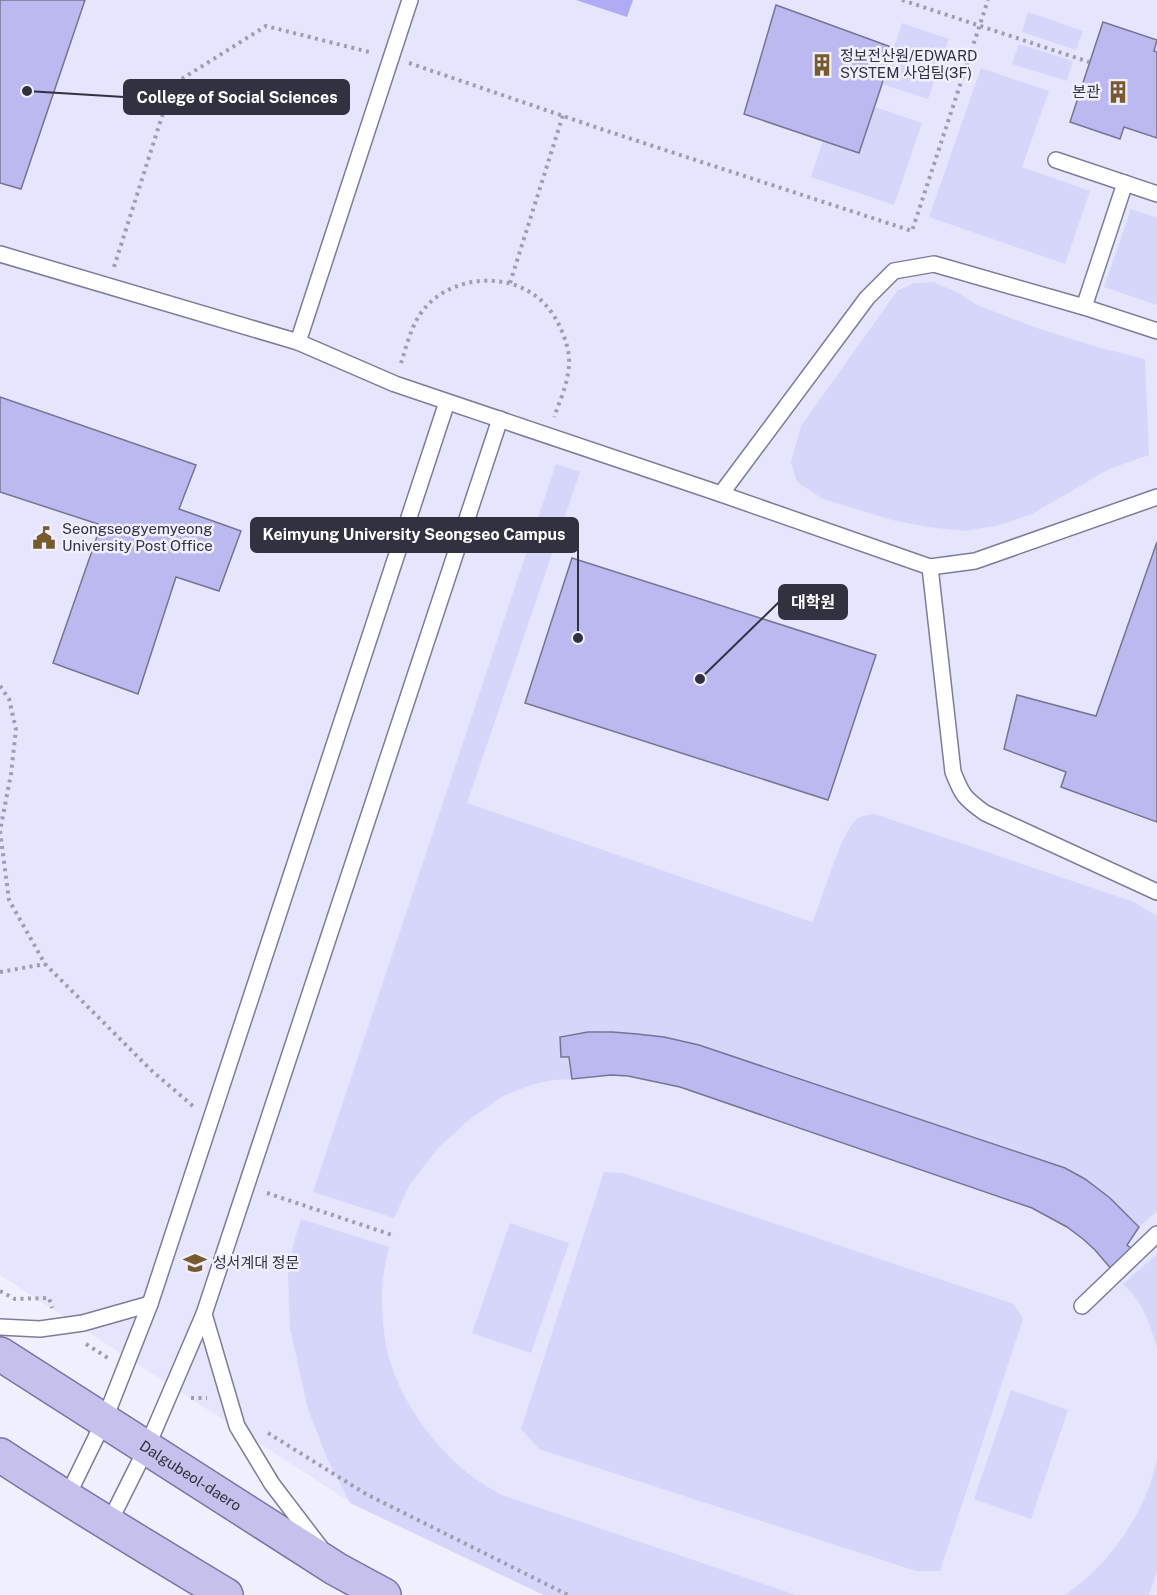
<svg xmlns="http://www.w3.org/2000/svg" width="1157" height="1595" font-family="'Public Sans','Noto Sans KR',sans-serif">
	<rect width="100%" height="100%" fill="#efeffd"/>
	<path fill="#e5e5fe" d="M0 0H1157V1595H543L350 1502 0 1275Z"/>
	<g fill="#d6d6fa">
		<path d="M1028 12 1083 31 1076 50 1022 32Z"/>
		<path d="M902 23 949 39 928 99 882 84Z"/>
		<path d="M1019 44 1073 61 1067 81 1012 64Z"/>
		<path d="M981 68 1049 91 1022 167 1090 191 1065 264 929 217Z"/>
		<path d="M875 107 922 123 894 205 811 177 823 141 860 152Z"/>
		<path d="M1131 209 1157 218V305L1104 287Z"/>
		<path d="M914 283 933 282 957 292 977 305 1037 328 1097 347 1145 359 1149 455 1109 469 1032 514 1000 525 965 531 928 527 892 520 823 499 797 482 791 462 801 426 897 291Z"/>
		<path d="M556 464 580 472 467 803 812 922C823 900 840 832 857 819 863 815 869 815 875 814L1134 902 1157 916V1211L1139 1227C1115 1203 1095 1184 1065 1168L699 1045C662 1039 625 1029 588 1032 579 1033 569 1035 560 1037L561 1056 569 1057 572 1079 554 1080 534 1084 503 1096 470 1119 439 1147 410 1184 394 1218 313 1192Z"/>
		<path d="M604 1172 623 1173 1014 1304 1023 1319 940 1571H916L539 1449 521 1429Z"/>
		<path d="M301 1219 389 1247C386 1260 383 1274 382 1288 381 1306 384 1344 390 1361 402 1401 428 1437 458 1465 470 1476 485 1485 499 1494L796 1595H544L350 1503 327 1458 308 1409 290 1328 288 1273 294 1242Z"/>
		<path d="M510 1223 569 1243 531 1353 472 1333Z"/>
		<path d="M1157 1254V1347C1149 1322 1143 1302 1123 1284Z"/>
		<path d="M1011 1390 1068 1410 1031 1519 974 1499Z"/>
		<path d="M1157 1460V1570L1149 1595H1065C1110 1564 1145 1514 1157 1460Z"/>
	</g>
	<path fill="#afacf4" d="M576 0H633L627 17Z"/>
	<g fill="#bbb9f0" stroke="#757493" stroke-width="1.5">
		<path d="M0 0H85L21 189 0 183Z"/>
		<path d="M776 5 891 47 882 84 859 153 744 114Z"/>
		<path d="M1103 22 1157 40 1154 51 1157 52V138L1124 127 1120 139 1070 122Z"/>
		<path d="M0 397 196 465 179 509 241 531 219 591 176 577 138 694 53 663 101 525 0 492Z"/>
		<path d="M1157 542V822L1061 787 1066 772 1004 749 1017 695 1096 716Z"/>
		<path d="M572 558 876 655 828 800 525 703Z"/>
		<path d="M588 1032H613L637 1034 664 1037 699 1045 1065 1168 1085 1179 1110 1198 1139 1227 1127 1245 1136 1252 1113 1271 1095 1250 1083 1239 1067 1227 1032 1208 680 1087 628 1076 611 1075 572 1079 569 1057H561L560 1037Z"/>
	</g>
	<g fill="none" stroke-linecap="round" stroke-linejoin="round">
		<g stroke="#7c7c9b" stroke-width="18">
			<g id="lane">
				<path d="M1056 160 1157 194"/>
				<path d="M0 254 298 342 395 384 721 494 930 567 975 561 1157 497"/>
				<path d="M1084 307 1125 183"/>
				<path d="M298 342 410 0"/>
				<path d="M721 494 867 298 894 271 934 264 1084 307 1157 331"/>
				<path d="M930 567 953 772C962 795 964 798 985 813L1157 892"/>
				<path d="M1082 1306 1157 1234"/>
				<path d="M0 1327 40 1329 83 1323 150 1304"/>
				<path d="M66 1499 104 1421 150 1304 447 402"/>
				<path d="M109 1523 147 1447 204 1314"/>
				<path d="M320 1547 272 1484 237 1426 204 1314 500 419"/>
			</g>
		</g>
		<g stroke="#7775a8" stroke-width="36">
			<g id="primary">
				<path id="s1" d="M0 1354 336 1569 384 1595"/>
				<path d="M0 1455C74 1504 150 1549 226 1595"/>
			</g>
		</g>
		<g stroke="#9e9eac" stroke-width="4" stroke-dasharray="3 4.5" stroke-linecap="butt">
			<path d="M902 0 1089 62"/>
			<path d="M409 63 601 129 912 231 988 0"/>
			<path d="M114 267 172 85 266 26 373 53"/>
			<path d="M510 283 563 115"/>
			<path d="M401 363C406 348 410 330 419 316 442 279 498 270 533 294 545 302 553 313 559 325 565 337 570 352 569 365 568 383 560 401 554 417"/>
			<path d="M0 686 9 699 16 729 11 774 0 831 9 900 45 964 151 1070 194 1107"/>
			<path d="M0 972 45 964"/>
			<path d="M267 1193 395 1236"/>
			<path d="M0 1291 15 1299 49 1298 52 1308"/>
			<path d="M86 1344 108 1358"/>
			<path d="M191 1398H207"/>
			<path d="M268 1433 366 1494 568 1595"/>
		</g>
		<use href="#lane" stroke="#fff" stroke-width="15"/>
		<use href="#primary" stroke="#c4c2ec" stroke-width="33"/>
	</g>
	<defs>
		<g id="building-bare" transform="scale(1.8)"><path d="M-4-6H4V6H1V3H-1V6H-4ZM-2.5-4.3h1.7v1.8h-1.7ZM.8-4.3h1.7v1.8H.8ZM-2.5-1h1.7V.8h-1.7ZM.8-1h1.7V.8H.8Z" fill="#775a2d" stroke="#efeffd" stroke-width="2.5" paint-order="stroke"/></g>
		<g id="civic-bare" transform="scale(1.8)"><path d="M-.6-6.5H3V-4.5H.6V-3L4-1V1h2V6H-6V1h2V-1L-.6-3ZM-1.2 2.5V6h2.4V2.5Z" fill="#775a2d" stroke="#efeffd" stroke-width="2.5" paint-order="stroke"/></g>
		<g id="school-bare" transform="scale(1.8)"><path d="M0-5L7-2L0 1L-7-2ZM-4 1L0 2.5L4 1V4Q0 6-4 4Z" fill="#775a2d" stroke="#efeffd" stroke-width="2.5" paint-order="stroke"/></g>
	</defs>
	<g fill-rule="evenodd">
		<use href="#building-bare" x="822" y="65"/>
		<use href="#building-bare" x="1118" y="92"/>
		<use href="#civic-bare" x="44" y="538"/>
		<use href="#school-bare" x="195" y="1263"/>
	</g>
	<g text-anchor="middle" stroke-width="5" stroke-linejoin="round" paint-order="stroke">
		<g font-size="15" fill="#31313f" stroke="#efeffd" text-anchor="start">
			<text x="840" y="61">정보전산원/EDWARD<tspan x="840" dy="17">SYSTEM 사업팀(3F)</tspan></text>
			<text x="1100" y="97" text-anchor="end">본관</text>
			<text x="62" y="534">Seongseogyemyeong<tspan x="62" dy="17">University Post Office</tspan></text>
			<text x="213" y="1268">성서계대 정문</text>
		</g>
		<g font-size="15" fill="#31313f" stroke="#efeffd">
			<text dy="5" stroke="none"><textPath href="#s1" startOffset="226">Dalgubeol-daero</textPath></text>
		</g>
	</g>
	<path fill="none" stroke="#31313f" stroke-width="2" d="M27 91L124 97M578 638L578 535M700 679L779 602"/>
	<g fill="#31313f" stroke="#efeffd" stroke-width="2">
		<circle cx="27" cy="91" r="6"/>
		<circle cx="578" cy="638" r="6"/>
		<circle cx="700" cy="679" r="6"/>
	</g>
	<g fill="#31313f" stroke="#31313f" stroke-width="2">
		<rect x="124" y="80" width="225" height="34" rx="6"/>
		<rect x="251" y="518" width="327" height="34" rx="6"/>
		<rect x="779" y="585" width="68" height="34" rx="6"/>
	</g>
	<g font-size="16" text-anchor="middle" font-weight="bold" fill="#fff">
		<text x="237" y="103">College of Social Sciences</text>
		<text x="414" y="540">Keimyung University Seongseo Campus</text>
		<text x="813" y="608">대학원</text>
	</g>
</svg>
